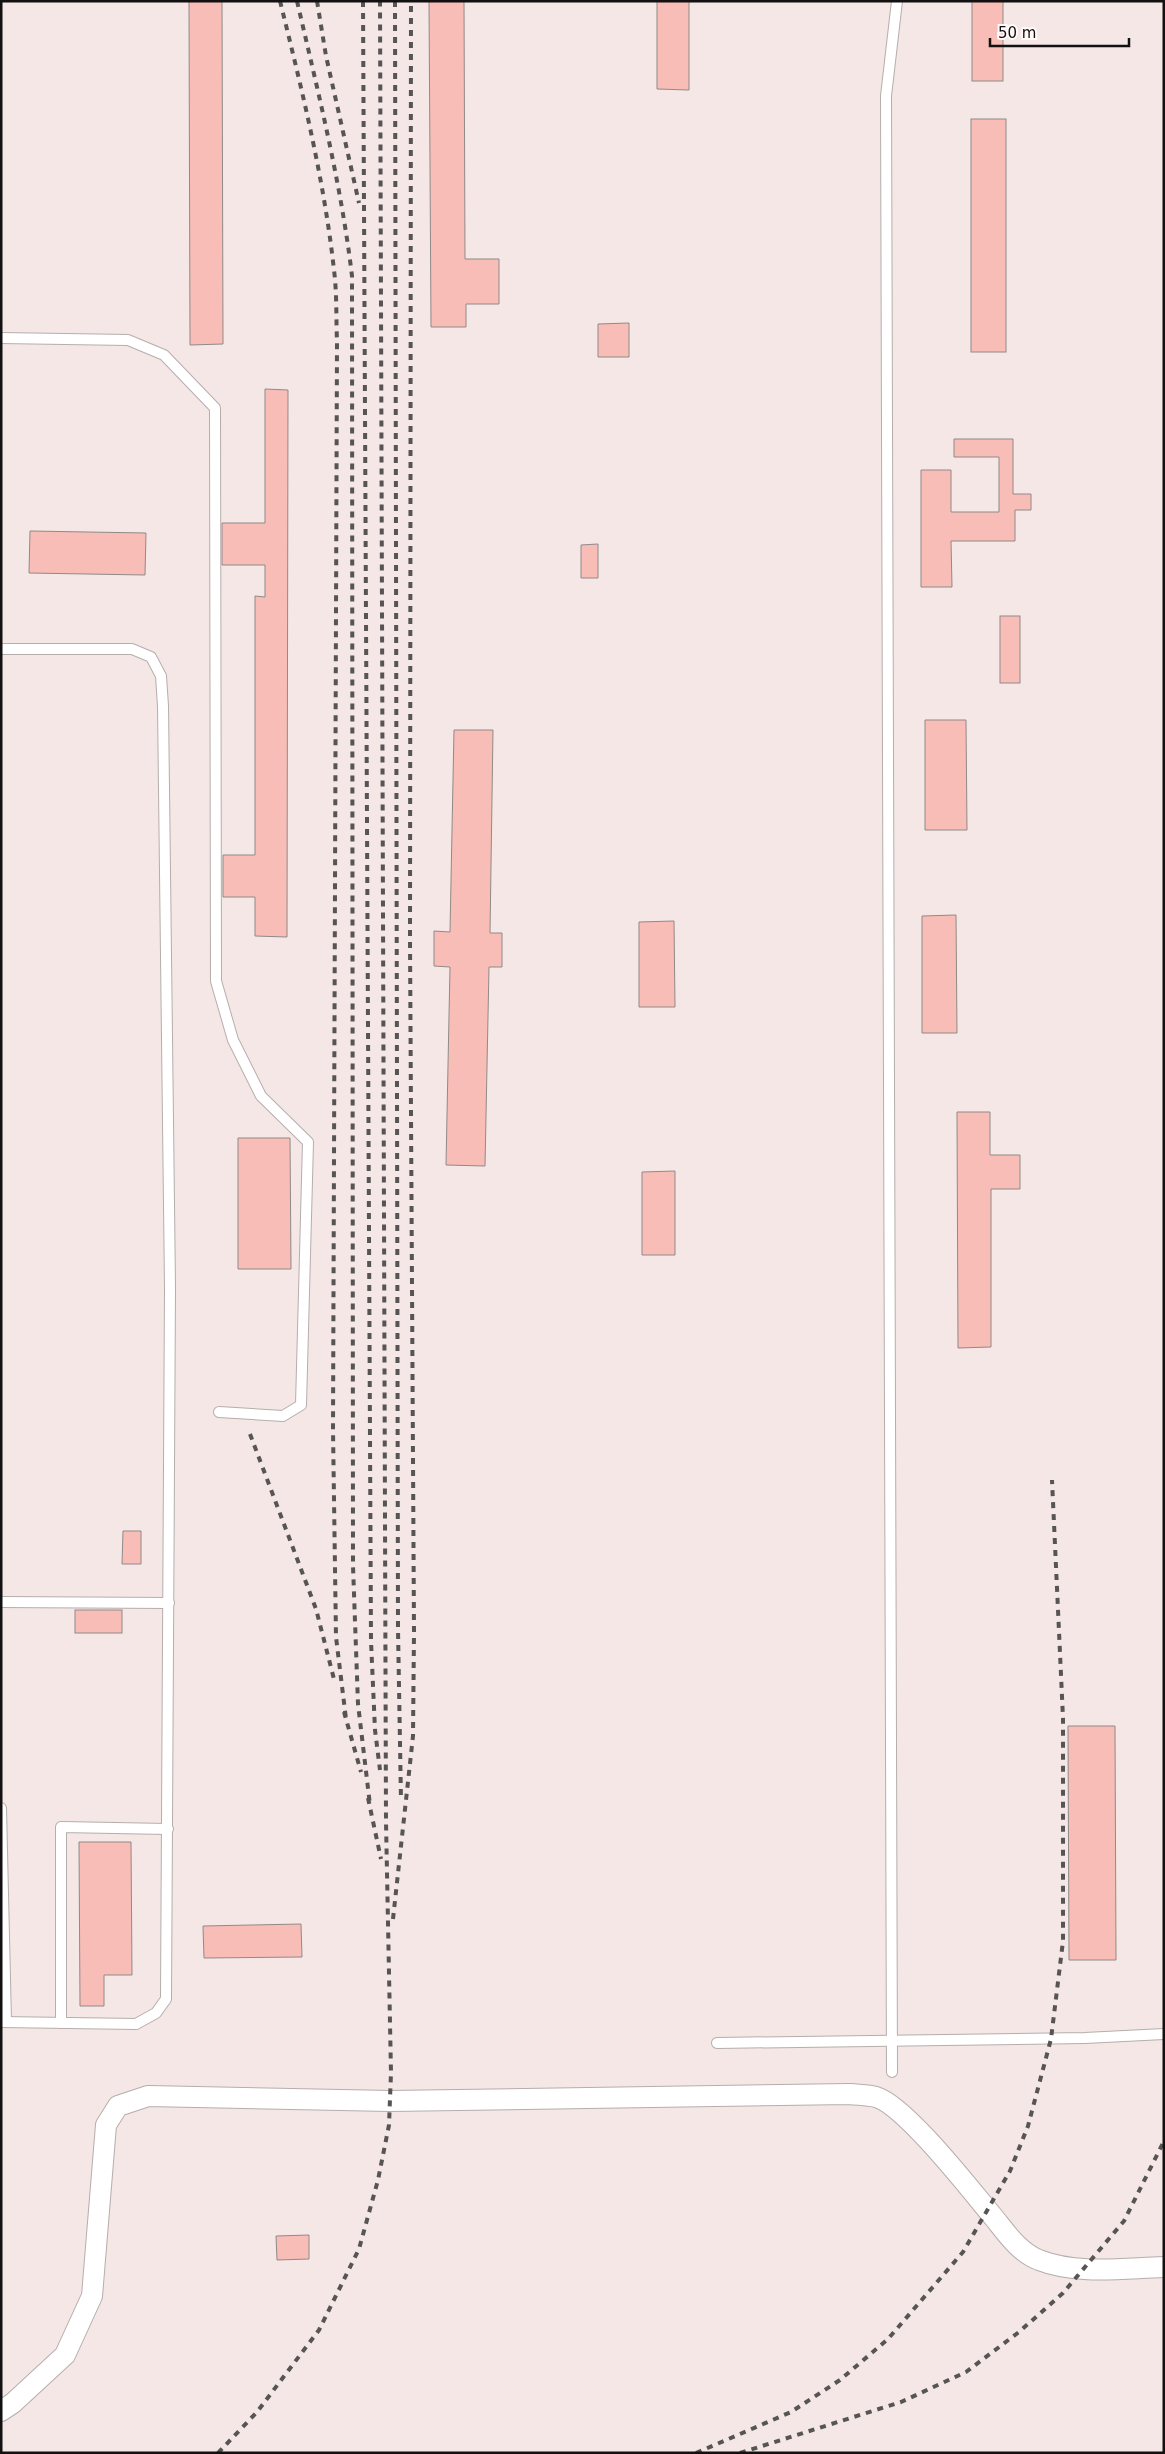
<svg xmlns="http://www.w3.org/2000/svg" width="1165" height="2454" font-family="'DejaVu Sans',sans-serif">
	<rect width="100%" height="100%" fill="#fff9f8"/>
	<rect fill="#f4e7e6" x="1" y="1" width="1163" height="2452"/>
	<g fill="#f8bdb6" stroke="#908a89">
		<path d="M189 1H222L223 344 190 345Z"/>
		<path d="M429 1H464L465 259H499V304H466V327H431Z"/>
		<path d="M657 1H689V90L657 89Z"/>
		<rect x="972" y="1" width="31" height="80"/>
		<rect x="971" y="119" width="35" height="233"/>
		<path d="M629 323V357H598V324Z"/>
		<path d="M265 389 288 390 287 937 255 936V897H223V855H255V596L265 597V565H222V523H265Z"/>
		<path d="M954 439H1013V494H1031V510H1015V541H951L952 587H921V470H951V512H999V457H954Z"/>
		<path d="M30 531 146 533 145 575 29 573Z"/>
		<path d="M598 544V578H581V545Z"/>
		<rect x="1000" y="616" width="20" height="67"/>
		<path d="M925 720H966L967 830H925Z"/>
		<path d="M454 730H493L490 933H502V967H489L485 1166 446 1165 450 967 434 966V931L450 932Z"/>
		<path d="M956 915 957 1033H922V916Z"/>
		<path d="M674 921 675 1007H639V922Z"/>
		<path d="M957 1112H990V1155H1020V1189H991V1347L958 1348Z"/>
		<path d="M238 1138H290L291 1269H238Z"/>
		<path d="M675 1171V1255H642V1172Z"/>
		<path d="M123 1531H141V1564H122Z"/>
		<rect x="75" y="1610" width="47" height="23"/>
		<path d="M1068 1726H1115L1116 1960H1069Z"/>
		<path d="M79 1842H131L132 1975H104V2006H80Z"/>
		<path d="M301 1924 302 1957 204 1958 203 1926Z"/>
		<path d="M309 2235V2259L277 2260 276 2236Z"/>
	</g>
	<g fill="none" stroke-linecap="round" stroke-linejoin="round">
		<g stroke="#b5aead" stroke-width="12">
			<g id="service">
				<path d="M1 338 128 340 164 355 215 408 216 981 233 1040 261 1096 308 1142 301 1405 283 1416 219 1412"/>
				<path d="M1 649H132L151 657 161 676 163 706 170 1288 166 1999 156 2013 136 2024 1 2022"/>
				<path d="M1 1602 169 1603"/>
				<path d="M1 1808 6 2022"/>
				<path d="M61 2023V1827L168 1829"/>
				<path d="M717 2043 1085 2038 1164 2034"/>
				<path d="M892 2072 886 96 897 1"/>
			</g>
		</g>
		<g stroke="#b5aead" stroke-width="22">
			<path id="minor" d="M1 2411 13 2403 65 2355 92 2296 106 2125 118 2106 148 2096 390 2101 850 2094C858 2095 868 2095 876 2097 906 2106 973 2193 995 2219 1007 2234 1020 2253 1039 2260 1077 2275 1124 2268 1164 2267"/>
		</g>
		<use href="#service" stroke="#fff" stroke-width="10"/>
		<use href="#minor" stroke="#fff" stroke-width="20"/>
		<g stroke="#575454" stroke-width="4" stroke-dasharray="6 6" stroke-linecap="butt">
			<path d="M280 1C302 90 324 179 334 270 337 293 336 318 337 342L333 1430 336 1637 346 1719"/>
			<path d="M297 1C318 92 341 183 352 276L353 1566 358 1704 370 1805"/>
			<path d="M317 1 326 56 359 203"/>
			<path d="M363 1 371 1641 375 1730 380 1770"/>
			<path d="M395 1 398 1629 401 1800"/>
			<path d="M250 1434 316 1609 335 1683"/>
			<path d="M344 1712 361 1772"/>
			<path d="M368 1798 381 1859"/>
			<path d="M393 1919 413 1736 414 1632 410 940 411 1"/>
			<path d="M218 2453 257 2412 319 2330 359 2249 378 2180 389 2125 391 2073 386 1822 380 1"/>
			<path d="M696 2453 791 2412 840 2380 888 2339 963 2252 1010 2171 1028 2126 1051 2039 1063 1941V1718L1052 1480"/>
			<path d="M740 2453 901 2402 966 2372 1019 2332 1063 2293 1124 2221 1164 2141"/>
		</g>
	</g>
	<rect width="1165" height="2454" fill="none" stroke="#121010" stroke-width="5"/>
	<path d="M990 38v8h139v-8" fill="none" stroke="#121010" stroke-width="2.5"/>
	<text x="998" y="38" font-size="15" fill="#121010" stroke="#fff9f8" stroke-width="4" paint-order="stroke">50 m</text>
</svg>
